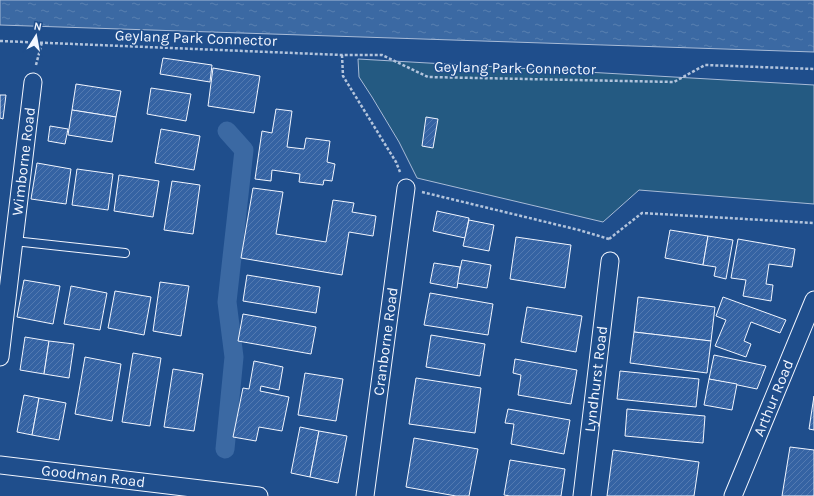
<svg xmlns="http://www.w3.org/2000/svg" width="814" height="496" font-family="Karla,sans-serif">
	<defs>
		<pattern id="water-ripples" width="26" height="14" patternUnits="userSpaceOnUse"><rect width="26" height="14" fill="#3b69a3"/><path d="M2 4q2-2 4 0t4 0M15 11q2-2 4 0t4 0" fill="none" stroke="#587fb1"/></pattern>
		<pattern id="building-hatch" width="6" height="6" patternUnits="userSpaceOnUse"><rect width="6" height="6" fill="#3563a3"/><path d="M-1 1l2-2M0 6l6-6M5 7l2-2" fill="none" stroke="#537ab1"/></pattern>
	</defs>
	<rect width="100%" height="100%" fill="#1f4e8c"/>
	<path fill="#245a82" stroke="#a8bbd7" d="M358 59 814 85V204L639 190 603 222 417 178 399 142 372 97 359 77Z"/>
	<path fill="url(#water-ripples)" stroke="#a8bbd7" d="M0 0H814V52L0 25Z"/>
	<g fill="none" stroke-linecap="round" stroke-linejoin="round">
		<path stroke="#3b69a3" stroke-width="19" d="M225 449 234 357 227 302 244 150 227 131"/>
	</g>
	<g fill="url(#building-hatch)" stroke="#f2f6ff">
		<path d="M163 58 212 65 210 82 160 74Z"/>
		<path d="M213 68 260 76 254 113 208 106Z"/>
		<path d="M76 84 121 91 116 117 72 110Z"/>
		<path d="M151 88 191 94 186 121 147 114Z"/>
		<path d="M0 95H6L3 119 0 118Z"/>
		<path d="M276 109 292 111 287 147 304 149 306 138 330 141 327 162 335 164 332 181 324 180 323 185 299 182 300 174 272 170 271 181 255 179 262 131 272 133Z"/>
		<path d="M72 110 116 117 112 142 68 135Z"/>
		<path d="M426 117 438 119 433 148 422 146Z"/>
		<path d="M50 126 68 129 65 144 48 141Z"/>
		<path d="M161 129 200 136 194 170 155 163Z"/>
		<path d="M37 163 71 169 66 204 31 199Z"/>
		<path d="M77 169 113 174 108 210 72 205Z"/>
		<path d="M119 175 159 181 153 217 114 211Z"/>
		<path d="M172 181 200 185 193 234 164 230Z"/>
		<path d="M253 188 283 192 276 234 326 242 333 200 354 203 352 212 376 216 373 236 349 232 342 275 241 258Z"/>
		<path d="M437 211 469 218 465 238 433 231Z"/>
		<path d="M469 220 494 225 489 251 463 246Z"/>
		<path d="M670 230 708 236 703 265 665 258Z"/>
		<path d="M708 236 733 240 726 279 714 276 716 267 703 265Z"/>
		<path d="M516 237 571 245 565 288 510 279Z"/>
		<path d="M738 239 795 249 792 267 769 264 766 284 773 285 771 301 743 296 746 280 731 278Z"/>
		<path d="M462 260 491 265 487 288 457 283Z"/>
		<path d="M434 263 460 267 457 288 430 283Z"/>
		<path d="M247 275 320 287 316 313 243 301Z"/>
		<path d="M24 280 60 286 53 324 17 317Z"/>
		<path d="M160 282 189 286 181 336 153 331Z"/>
		<path d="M71 286 107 293 100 330 64 324Z"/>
		<path d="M115 291 151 297 144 335 108 328Z"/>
		<path d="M430 293 493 304 488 335 424 325Z"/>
		<path d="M638 297 715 307 711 341 634 332Z"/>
		<path d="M723 297 786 320 780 333 751 322 744 341 751 344 746 357 715 346 726 320 716 316Z"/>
		<path d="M527 307 582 316 576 352 521 342Z"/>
		<path d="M243 314 316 327 311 354 238 341Z"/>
		<path d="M634 332 711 341 707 373 630 363Z"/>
		<path d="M431 335 485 344 480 376 426 367Z"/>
		<path d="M25 337 49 341 44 374 20 370Z"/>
		<path d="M49 341 74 344 69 378 44 374Z"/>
		<path d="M133 353 161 358 150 426 122 422Z"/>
		<path d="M714 355 766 366 757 389 709 379Z"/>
		<path d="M85 357 121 364 112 421 75 414Z"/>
		<path d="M515 359 577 370 571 404 518 395 521 375 513 373Z"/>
		<path d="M254 361 283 367 279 390 261 386 260 391 289 397 282 431 259 427 256 441 233 437 243 388 249 389Z"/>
		<path d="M173 369 203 374 194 431 164 427Z"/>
		<path d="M620 371 699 379 696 407 617 399Z"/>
		<path d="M305 373 343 379 336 421 298 415Z"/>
		<path d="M416 378 481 388 475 433 409 424Z"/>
		<path d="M709 379 737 384 732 410 704 405Z"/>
		<path d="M24 395 39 398 32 435 17 432Z"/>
		<path d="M814 396V430L809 429Z"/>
		<path d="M39 398 66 403 59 440 32 435Z"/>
		<path d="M508 409 570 420 564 454 511 444 514 424 505 423Z"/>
		<path d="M627 409 705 416 703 443 625 436Z"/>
		<path d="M300 427 319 431 310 477 291 473Z"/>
		<path d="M319 431 347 436 338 483 310 477Z"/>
		<path d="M414 438 478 449 469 496H456L406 487Z"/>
		<path d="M790 447 814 450V496H782Z"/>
		<path d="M613 450 699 462 694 496H607Z"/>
		<path d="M510 460 565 469 561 496H510L504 495Z"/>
	</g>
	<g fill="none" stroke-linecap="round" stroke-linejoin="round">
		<g stroke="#f2f6ff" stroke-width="10">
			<path id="service" d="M14 241 125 253"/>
		</g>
		<g stroke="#f2f6ff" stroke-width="19">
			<g id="minor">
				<path id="s1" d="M0 357 33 82"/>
				<path id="s2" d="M0 465 259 496"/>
				<path id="s3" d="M365 496 406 188"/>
				<path id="s4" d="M582 496 610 261"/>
				<path id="s5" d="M733 496 814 300"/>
			</g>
		</g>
		<g stroke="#b3c4dc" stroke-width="2.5" stroke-dasharray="3 2" stroke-linecap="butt">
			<path d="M0 41 342 55H382L428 77 674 82 705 65 814 69"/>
			<path d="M342 55 343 76 396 162 400 172"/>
			<path d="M36 65 42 42"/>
			<path d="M422 192 579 230 609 239"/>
			<path d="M609 239 642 213 814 223"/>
		</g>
		<use href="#service" stroke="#1f4e8c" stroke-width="8"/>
		<use href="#minor" stroke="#1f4e8c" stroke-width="17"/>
	</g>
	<g text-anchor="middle" stroke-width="3" stroke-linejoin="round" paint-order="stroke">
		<g font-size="15" fill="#f2f6ff" stroke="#1f4e8c">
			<text transform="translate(196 38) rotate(2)" y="5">Geylang Park Connector</text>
			<text transform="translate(515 68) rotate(1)" y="5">Geylang Park Connector</text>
			<text dy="5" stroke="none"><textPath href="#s1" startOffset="197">Wimborne Road</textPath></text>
			<text dy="5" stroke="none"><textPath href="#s3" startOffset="156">Cranborne Road</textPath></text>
			<text dy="5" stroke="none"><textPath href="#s4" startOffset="118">Lyndhurst Road</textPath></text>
			<text dy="5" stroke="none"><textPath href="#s5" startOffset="106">Arthur Road</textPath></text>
			<text dy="5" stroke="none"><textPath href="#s2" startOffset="94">Goodman Road</textPath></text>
		</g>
	</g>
	<g transform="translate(36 36) rotate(11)" stroke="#1f4e8c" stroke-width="3" paint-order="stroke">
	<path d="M0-3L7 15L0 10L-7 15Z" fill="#f2f6ff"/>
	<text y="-6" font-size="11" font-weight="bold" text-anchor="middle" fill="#f2f6ff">N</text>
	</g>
</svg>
